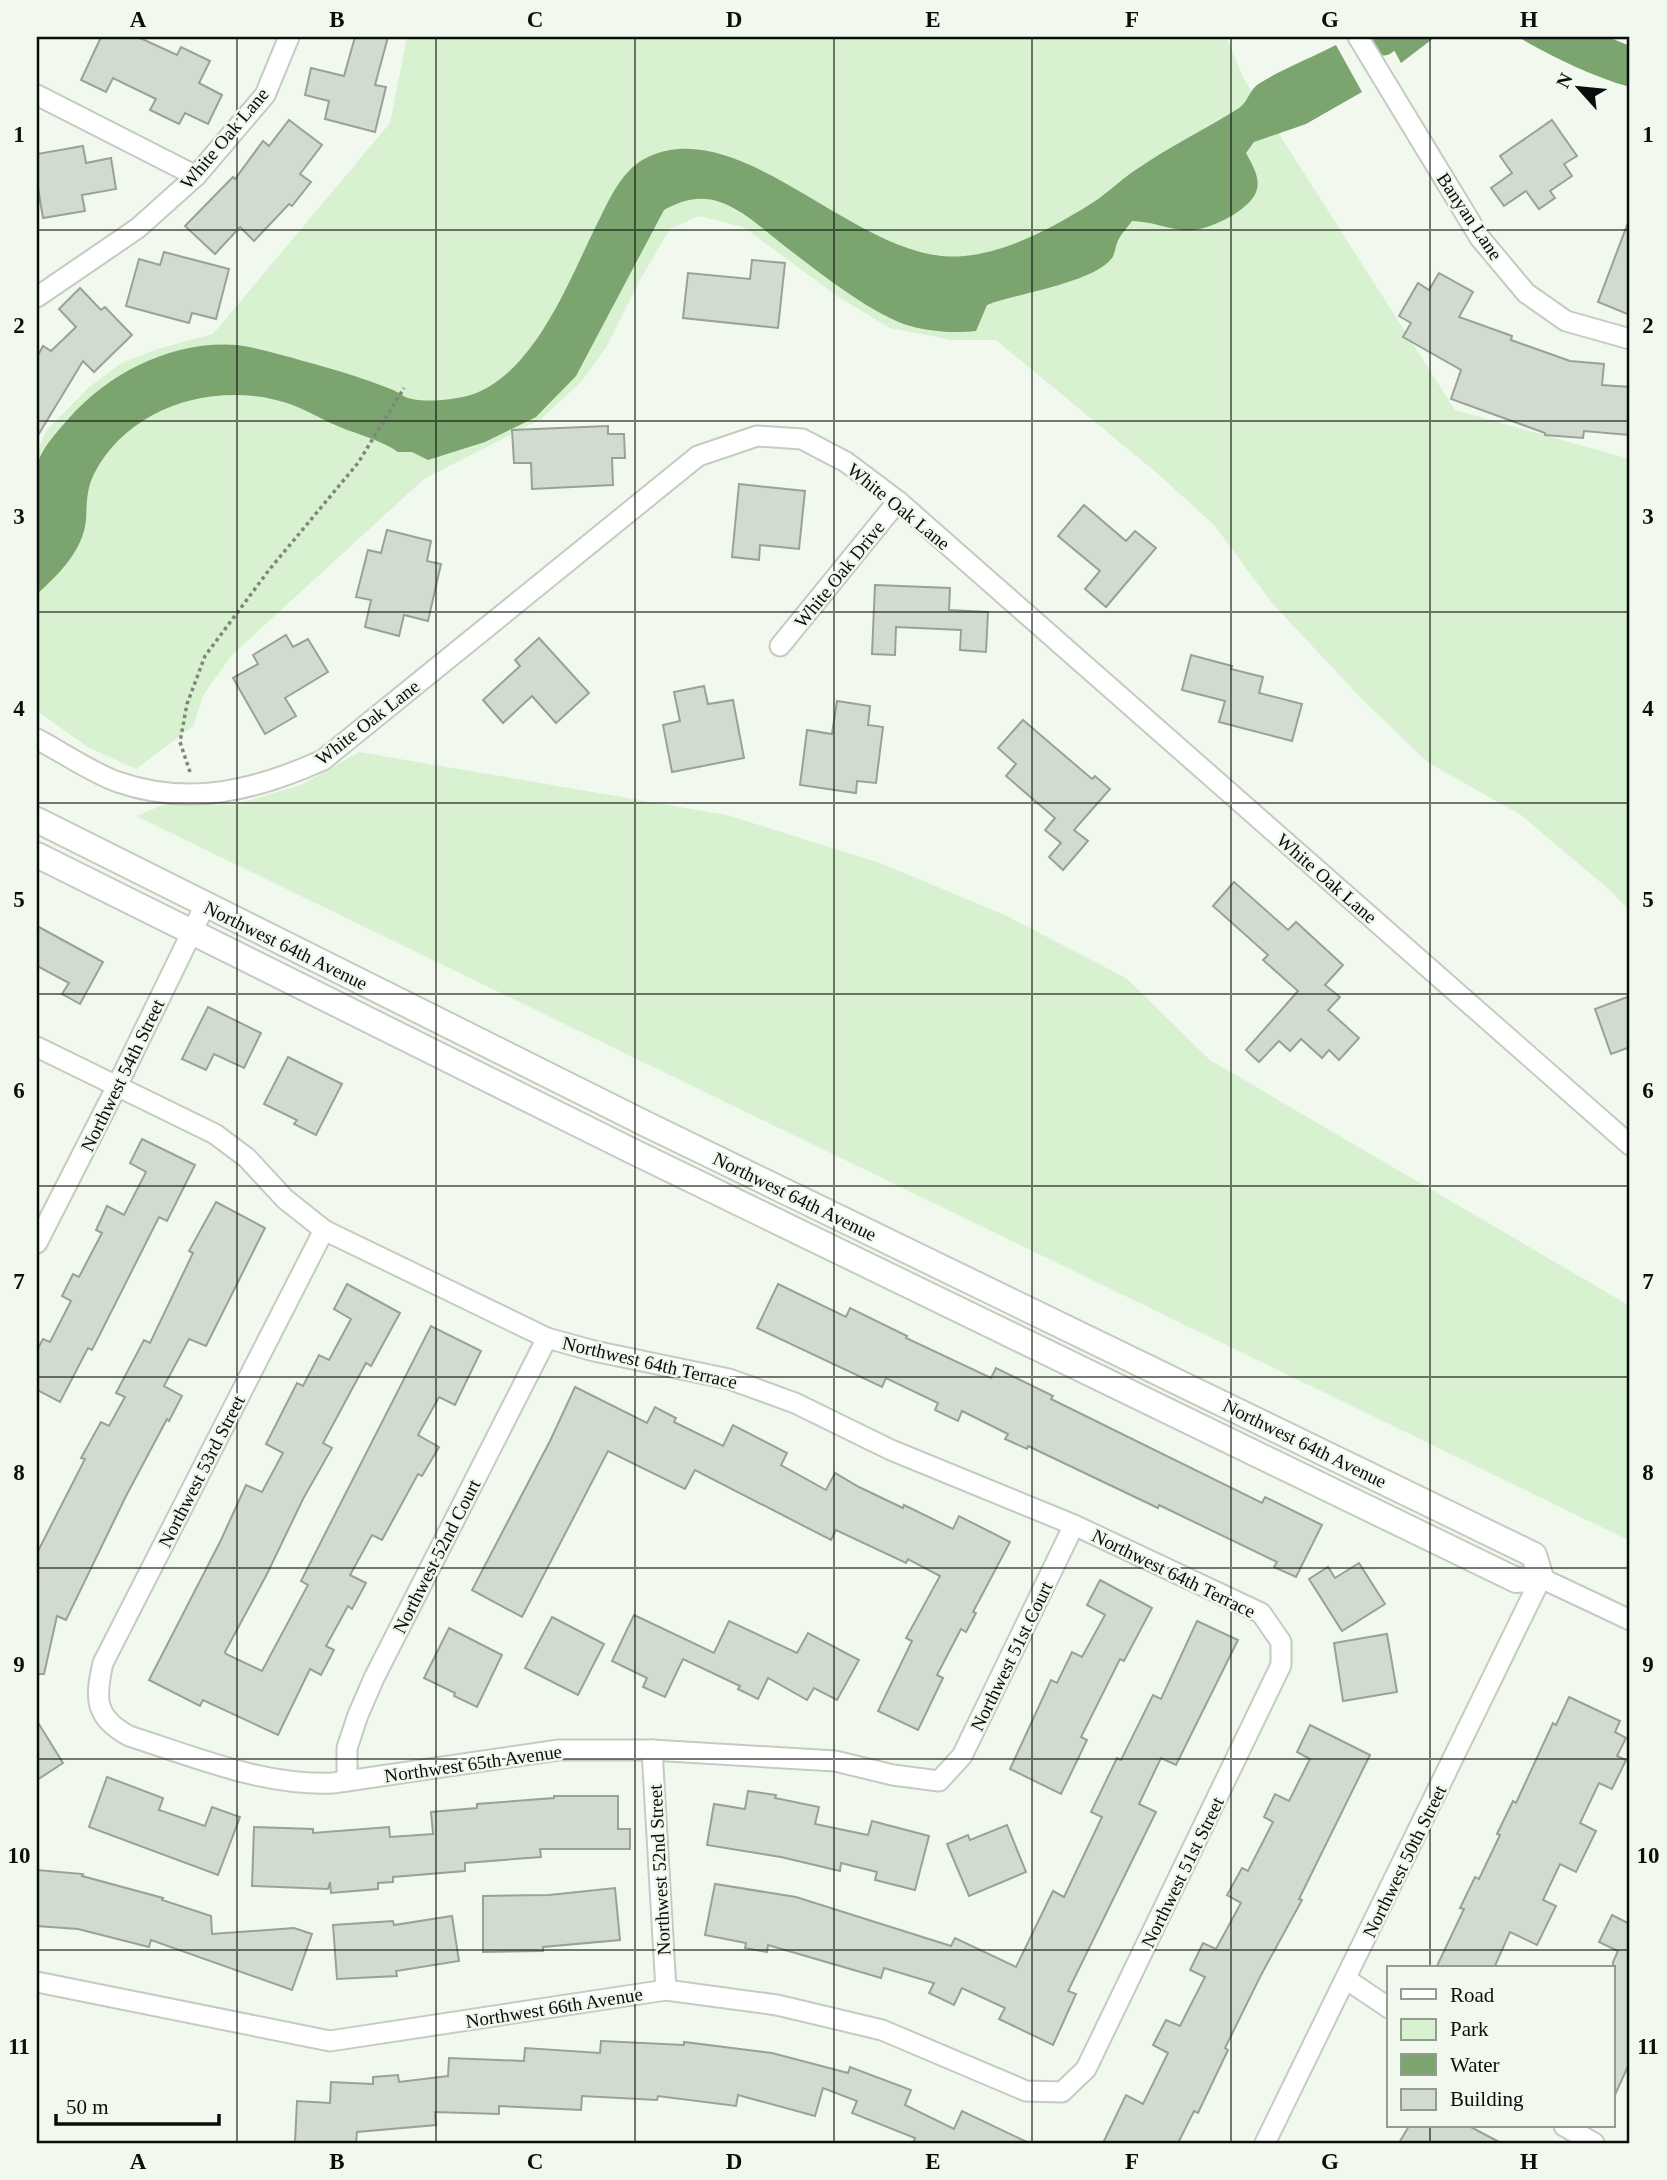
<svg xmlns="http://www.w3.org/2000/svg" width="1667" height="2180" font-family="Georgia,serif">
	<rect width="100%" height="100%" fill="#f1f9ee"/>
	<g fill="#d8f1d0">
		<path d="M407 37H1226L1244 79 1455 410 1630 459V912L1613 893 1521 815 1427 762 1360 697 1272 603 1214 525 1158 474 996 340H952L890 328 840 298 743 227 699 216 670 229 641 278 607 346 582 381 541 419 424 479 232 655 204 694 193 726 136 769 89 748 37 711V452L46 431 88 388 123 362 161 348 213 334 390 123Z"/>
		<path d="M359 752 727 815 880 863 1005 915 1126 978 1210 1060 1630 1306V1541L136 816 170 802 233 805 301 785Z"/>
	</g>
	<g fill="#7ca46f">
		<path d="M1387 37H1435L1401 63Z"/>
		<path d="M1518 37H1608L1630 46V87C1591 76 1553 57 1518 37Z"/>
		<path d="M1336 45 1362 92 1306 124 1254 142 1246 153C1252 164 1260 177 1257 189 1253 209 1210 230 1191 230 1171 231 1152 221 1132 221 1127 228 1120 235 1117 243 1115 248 1115 254 1112 258 1093 283 1018 293 987 305L976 331C950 334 916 331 892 319 853 300 816 270 782 244 763 229 743 210 720 202 700 195 682 200 664 210L576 376 536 417 485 442 428 460 412 452H398C381 440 359 435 340 427 318 418 299 405 276 400 208 383 127 409 94 474 86 490 87 504 86 520 83 551 58 575 37 594 37 562 37 531 37 500 37 489 34 476 37 466 41 448 59 430 70 417 111 371 175 340 237 345 259 348 282 355 303 361 333 369 364 378 393 390 398 392 402 396 408 398 425 403 450 400 467 396 536 377 571 274 601 216 612 194 624 168 648 157 745 112 861 267 964 256 1007 252 1052 228 1089 205 1106 195 1120 180 1137 169 1170 146 1206 129 1239 108 1249 101 1249 89 1260 83 1284 68 1311 58 1336 45Z"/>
	</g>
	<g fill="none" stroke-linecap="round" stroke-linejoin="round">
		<path stroke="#7ca46f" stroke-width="23" d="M1384 44 1394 37"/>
	</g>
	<g fill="#d2dbcf" stroke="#99a297" stroke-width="2">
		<path d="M101 37H138L177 55 181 47 210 61 199 83 222 95 208 124 185 113 179 124 150 110 156 99 113 78 106 92 81 80Z"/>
		<path d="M355 37H388L375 85 386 87 375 132 325 119 329 101 305 95 311 68 344 76Z"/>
		<path d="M289 120 322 145 300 174 311 182 292 206 289 204 254 241 240 227 215 254 185 226 233 177 235 179 263 141 269 146Z"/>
		<path d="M1552 120 1577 156 1564 164 1572 176 1550 191 1555 198 1539 209 1526 191 1504 206 1491 188 1512 173 1500 156Z"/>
		<path d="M83 146 86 163 111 158 116 189 82 195 85 211 43 218 37 182V154Z"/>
		<path d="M1629 220H1630V315L1598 302Z"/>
		<path d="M164 252 229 269 216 319 192 313 189 323 126 306 139 259 160 265Z"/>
		<path d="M752 260 785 263 778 328 683 318 688 273 750 279Z"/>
		<path d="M1439 273 1473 292 1459 317 1512 336 1511 340 1570 361 1604 364 1602 385 1630 387 1629 435 1584 431 1583 438 1545 435V433L1451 399 1461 370 1403 337 1411 323 1399 316 1418 283 1429 290Z"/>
		<path d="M80 288 101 310 105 307 132 335 94 372 83 361 37 437V357L43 346 51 351 76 327 59 309Z"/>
		<path d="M608 426V434H624L625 458H612L613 485 532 489 531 463H514L512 430Z"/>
		<path d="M739 484 805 491 799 549 760 545 759 560 732 557Z"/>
		<path d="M1084 505 1126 541 1135 531 1156 548 1106 607 1085 589 1100 571 1058 536Z"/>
		<path d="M387 530 431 541 427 561 441 564 428 621 404 615 399 636 365 627 371 600 356 597 368 550 381 553Z"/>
		<path d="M875 585 950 588 949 610 988 612 986 652 960 650 961 630 896 627 895 655 872 654Z"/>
		<path d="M286 635 293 647 308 639 328 672 285 698 296 716 265 734 233 678 258 664 253 655Z"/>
		<path d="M539 638 589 693 556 723 532 696 503 723 483 700 520 666 515 660Z"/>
		<path d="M1191 655 1232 666 1231 669 1263 677 1259 693 1302 704 1292 741 1219 722 1225 701 1182 690Z"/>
		<path d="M704 686 708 704 733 700 744 758 672 772 663 725 680 721 674 692Z"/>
		<path d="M837 701 870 706 868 725 883 727 876 783 857 781 856 793 800 785 807 730 832 734Z"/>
		<path d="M1023 720 1092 779 1095 776 1110 789 1074 830 1088 841 1063 870 1049 857 1061 843 1045 830 1055 818 1006 776 1016 764 998 748Z"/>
		<path d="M1234 882 1288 930 1296 922 1343 965 1325 985 1340 997 1328 1010 1359 1038 1339 1060 1329 1050 1322 1058 1301 1039 1290 1051 1279 1041 1259 1062 1246 1050 1298 991 1263 960 1268 955 1213 906Z"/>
		<path d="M37 926 103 962 80 1004 62 994 69 983 37 966Z"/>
		<path d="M1630 996V1047L1611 1054 1595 1009Z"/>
		<path d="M208 1007 261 1033 244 1068 214 1054 206 1070 182 1059Z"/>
		<path d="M288 1057 342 1084 316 1135 294 1124 297 1120 264 1104Z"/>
		<path d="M142 1139 195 1165 167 1221 159 1217 92 1350 88 1348 60 1402 37 1390V1350L43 1339 50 1342 71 1301 62 1296 73 1274 79 1277 102 1233 96 1230 107 1206 124 1215 146 1172 130 1163Z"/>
		<path d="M216 1202 265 1228 206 1346 189 1339 164 1386 182 1396 169 1421 167 1419 126 1496 66 1620 57 1616 44 1674H37V1553L85 1459 81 1458 101 1422 109 1426 125 1397 116 1393 144 1340 150 1343 193 1253 189 1251Z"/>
		<path d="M347 1284 400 1313 371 1366 366 1363 323 1443 332 1448 303 1499 267 1574 225 1652 226 1654 262 1671 308 1585 301 1581 431 1326 481 1351 455 1405 439 1397 418 1435 439 1447 422 1476 418 1474 382 1540 372 1535 350 1575 366 1583 352 1609 348 1606 326 1646 334 1650 321 1675 310 1669 278 1735 203 1700 200 1706 149 1680 221 1540 246 1485 262 1492 283 1453 266 1444 297 1383 303 1386 319 1355 329 1360 351 1319 334 1309Z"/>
		<path d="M778 1284 846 1317 850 1308 907 1336 906 1338 991 1378 996 1368 1053 1396 1051 1399 1262 1503 1265 1497 1322 1525 1296 1577 1274 1567 1277 1562 1159 1505 1158 1508 1028 1446 1027 1449 1005 1439 1008 1434 962 1411 958 1421 935 1410 938 1403 886 1378 882 1387 757 1328Z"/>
		<path d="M575 1387 647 1423 655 1407 676 1418 674 1422 723 1446 733 1425 787 1453 781 1465 826 1490 835 1473 859 1487 903 1508 904 1505 953 1529 959 1516 1010 1542 973 1612 976 1613 966 1632 961 1629 937 1675 943 1678 918 1730 878 1711 912 1641 906 1638 940 1576 908 1559 906 1563 836 1530 831 1540 695 1470 685 1489 608 1451 522 1617 472 1590 550 1441Z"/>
		<path d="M1359 1563 1385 1604 1342 1631 1309 1579 1328 1567 1335 1578Z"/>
		<path d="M1100 1580 1152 1608 1124 1661 1120 1659 1081 1737 1087 1740 1061 1794 1010 1769 1051 1680 1057 1683 1072 1652 1082 1657 1105 1615 1087 1605Z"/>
		<path d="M634 1615 714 1653 729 1621 797 1653 808 1633 859 1660 837 1700 814 1688 807 1700 768 1678 758 1699 738 1689 740 1686 683 1659 665 1697 643 1687 647 1678 612 1661Z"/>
		<path d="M552 1617 604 1644 578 1695 525 1668Z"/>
		<path d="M1197 1621 1238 1640 1176 1765 1161 1758 1139 1804 1156 1812 1068 1991 1076 1994 1053 2045 999 2019 1005 2008 962 1988 954 2005 929 1993 934 1983 884 1968 881 1978 768 1945 767 1952 745 1948 746 1943 705 1935 715 1884 796 1897 951 1946 955 1938 1016 1967 1053 1891 1064 1897 1102 1817 1091 1812 1117 1758 1121 1760 1153 1695 1161 1699Z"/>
		<path d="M449 1628 502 1655 477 1707 454 1696 455 1693 424 1678Z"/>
		<path d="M1387 1634 1397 1692 1343 1701 1334 1643Z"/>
		<path d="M1569 1697 1620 1721 1615 1732 1626 1738 1617 1756 1626 1760 1612 1789 1599 1783 1580 1823 1596 1831 1576 1872 1560 1864 1543 1900 1556 1906 1537 1945 1510 1932 1494 1968H1436L1464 1909 1460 1908 1475 1877 1479 1879 1500 1835 1497 1834 1513 1801 1516 1803 1553 1723 1556 1725Z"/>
		<path d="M37 1721 63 1763 37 1780Z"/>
		<path d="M1310 1725 1370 1755 1299 1899 1302 1900 1261 1975 1225 2048 1228 2050 1198 2113 1194 2111 1178 2143H1103L1126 2095 1143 2104 1168 2053 1153 2045 1166 2020 1180 2026 1205 1977 1190 1970 1203 1943 1216 1949 1241 1903 1227 1895 1242 1868 1248 1871 1273 1822 1264 1817 1275 1794 1289 1801 1310 1759 1297 1752Z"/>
		<path d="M107 1777 163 1798 159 1810 205 1826 212 1807 240 1817 218 1875 89 1827Z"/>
		<path d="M748 1791 776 1795 775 1798 819 1807 815 1824 868 1835 872 1821 929 1836 915 1890 875 1880 877 1872 841 1863 840 1871 781 1857 707 1845 714 1804 745 1809Z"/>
		<path d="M554 1796H618V1829H630V1849H540L541 1857 465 1863V1871L393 1877V1882L378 1883V1889L331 1893 330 1882 328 1889 252 1886 254 1827 313 1829V1833L389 1827 390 1837 433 1834 431 1812 477 1808V1804L554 1798Z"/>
		<path d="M1007 1825 1026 1872 969 1896 947 1844 968 1835 970 1840Z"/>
		<path d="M37 1870 83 1874 82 1876 163 1898 162 1900 211 1916 212 1934 294 1928 312 1934 292 1990 151 1940 149 1947 78 1929 37 1926Z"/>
		<path d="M615 1888 620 1940 543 1947V1951L483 1952V1896L549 1895Z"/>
		<path d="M1612 1915 1630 1924V2062L1613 2099V1962L1618 1951 1599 1942Z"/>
		<path d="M452 1916 459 1961 396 1971 397 1976 337 1979 333 1925 393 1921 394 1925Z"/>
		<path d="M601 2041 684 2045V2042L772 2053 848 2073 850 2067 911 2090 905 2105 954 2129 962 2111 1029 2143H913L915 2138 852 2113 857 2101 823 2088 815 2116 738 2095 736 2106 658 2096 657 2100 582 2096 581 2110 499 2106V2114L435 2112 436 2125 357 2132 356 2143 295 2142 297 2101 330 2103 331 2082 373 2084V2077L398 2075 399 2082 448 2076 449 2058 524 2061 525 2048 600 2053Z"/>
		<path d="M1409 2126H1469L1501 2143H1399Z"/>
	</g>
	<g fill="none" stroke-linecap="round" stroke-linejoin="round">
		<g stroke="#c4ccc1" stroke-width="23">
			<g id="minor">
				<path d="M1358 37 1480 238 1526 293 1566 321 1630 339"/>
				<path d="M37 95 196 176"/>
				<path d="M37 297 138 228 196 176 265 95 289 37"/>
				<path d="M780 646 898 501"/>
				<path d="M37 739C60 751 94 774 118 782 190 807 256 790 323 760L698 456 757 436 802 439 846 462 898 501 1630 1145"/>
				<path d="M37 1047 215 1134 247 1158 285 1199 324 1230 547 1338 594 1351 729 1379 795 1403 891 1450 1074 1525 1261 1613 1281 1642V1665L1086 2069 1062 2092 1026 2091 882 2030 777 2005 666 1990 330 2041 37 1982"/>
				<path d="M324 1230 103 1663C95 1698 94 1717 129 1736 195 1757 263 1786 333 1783L559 1750H652L835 1761 893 1775 939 1781 962 1756 1074 1525"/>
				<path d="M37 1243 117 1086 205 905"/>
				<path d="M652 1750 666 1990"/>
				<path d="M347 1781V1748L358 1715 374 1678 547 1338"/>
				<path d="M1346 1979 1389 2008"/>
				<path d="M1564 2126 1594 2143"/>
				<path d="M1265 2143 1541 1578 1630 1620"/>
			</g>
		</g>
		<g stroke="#c4ccc1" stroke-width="28">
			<path id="tertiary" d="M37 820 646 1124 1534 1555 1541 1578 1516 1580 632 1151 37 855"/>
		</g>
		<path stroke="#80857e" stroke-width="3.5" stroke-dasharray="3.5 3.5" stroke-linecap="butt" d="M190 772 180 742 187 704 205 656 269 570 358 463 404 388"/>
		<use href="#minor" stroke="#fff" stroke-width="19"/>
		<use href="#tertiary" stroke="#fff" stroke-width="24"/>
	</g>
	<path fill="none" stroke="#0b0d0a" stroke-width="2" stroke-opacity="0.55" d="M237 37V2143M436 37V2143M635 37V2143M834 37V2143M1032 37V2143M1231 37V2143M1430 37V1968M37 230H1630M37 421H1630M37 612H1630M37 803H1630M37 994H1630M37 1186H1630M37 1377H1630M37 1568H1630M37 1759H1630M37 1950H1630M1430 2126V2143"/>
	<g text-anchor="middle" stroke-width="5" stroke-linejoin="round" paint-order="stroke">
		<g font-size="19" fill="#0b0d0a" stroke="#f1f9ee">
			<text transform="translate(224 138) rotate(-50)" y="7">White Oak Lane</text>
			<text transform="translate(1470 216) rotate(56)" y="7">Banyan Lane</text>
			<text transform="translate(899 506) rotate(39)" y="7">White Oak Lane</text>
			<text transform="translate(839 574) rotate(-51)" y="7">White Oak Drive</text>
			<text transform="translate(367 722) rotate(-38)" y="7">White Oak Lane</text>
			<text transform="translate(1327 878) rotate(41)" y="7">White Oak Lane</text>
			<text transform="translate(286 945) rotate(26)" y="7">Northwest 64th Avenue</text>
			<text transform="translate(122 1075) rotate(-64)" y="7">Northwest 54th Street</text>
			<text transform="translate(795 1196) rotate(26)" y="7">Northwest 64th Avenue</text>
			<text transform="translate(650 1362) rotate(13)" y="7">Northwest 64th Terrace</text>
			<text transform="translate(1305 1443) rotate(26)" y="7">Northwest 64th Avenue</text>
			<text transform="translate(201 1471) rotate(-63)" y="7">Northwest 53rd Street</text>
			<text transform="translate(436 1556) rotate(-63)" y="7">Northwest 52nd Court</text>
			<text transform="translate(1174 1573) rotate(26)" y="7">Northwest 64th Terrace</text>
			<text transform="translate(1011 1656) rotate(-64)" y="7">Northwest 51st Court</text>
			<text transform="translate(473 1763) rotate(-8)" y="7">Northwest 65th Avenue</text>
			<text transform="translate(1404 1861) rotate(-64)" y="7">Northwest 50th Street</text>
			<text transform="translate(659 1870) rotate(-93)" y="7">Northwest 52nd Street</text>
			<text transform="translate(1182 1872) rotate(-64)" y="7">Northwest 51st Street</text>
			<text transform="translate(554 2007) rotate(-9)" y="7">Northwest 66th Avenue</text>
		</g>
	</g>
	<rect width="1667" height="2180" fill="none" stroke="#f1f9ee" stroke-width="77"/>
	<rect x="1387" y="1966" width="228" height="161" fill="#f1f9ee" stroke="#959b93" stroke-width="2"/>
	<rect x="1401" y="1989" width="35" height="10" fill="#ffffff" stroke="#959b93" stroke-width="2"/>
	<text x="1450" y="2002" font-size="21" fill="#0b0d0a">Road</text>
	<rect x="1401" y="2019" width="35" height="21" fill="#d8f1d0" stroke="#959b93" stroke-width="2"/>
	<text x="1450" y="2036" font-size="21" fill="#0b0d0a">Park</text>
	<rect x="1401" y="2054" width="35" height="21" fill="#7ca46f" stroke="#959b93" stroke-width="2"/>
	<text x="1450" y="2072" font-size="21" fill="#0b0d0a">Water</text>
	<rect x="1401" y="2089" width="35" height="21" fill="#d2dbcf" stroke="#959b93" stroke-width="2"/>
	<text x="1450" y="2106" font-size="21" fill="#0b0d0a">Building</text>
	<g transform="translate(1579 88) rotate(297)" stroke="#f1f9ee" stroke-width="5" paint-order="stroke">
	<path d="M0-5L12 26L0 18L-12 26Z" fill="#0b0d0a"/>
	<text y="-10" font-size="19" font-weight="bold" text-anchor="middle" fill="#0b0d0a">N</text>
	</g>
	<path d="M56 2114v10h163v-10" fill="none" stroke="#0b0d0a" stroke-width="3.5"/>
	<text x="66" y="2114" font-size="21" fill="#0b0d0a" stroke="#f1f9ee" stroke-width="5" paint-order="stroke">50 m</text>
	<rect x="38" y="38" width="1590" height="2104" fill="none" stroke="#0b0d0a" stroke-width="2.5"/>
	<g font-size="23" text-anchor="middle" font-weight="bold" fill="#0b0d0a">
		<text x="138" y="27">A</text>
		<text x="337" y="27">B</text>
		<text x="535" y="27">C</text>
		<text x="734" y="27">D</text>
		<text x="933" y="27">E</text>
		<text x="1132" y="27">F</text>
		<text x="1330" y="27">G</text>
		<text x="1529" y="27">H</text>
		<text x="19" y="142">1</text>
		<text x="1648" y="142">1</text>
		<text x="19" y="333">2</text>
		<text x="1648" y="333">2</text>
		<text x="19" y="524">3</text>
		<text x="1648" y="524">3</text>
		<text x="19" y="716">4</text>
		<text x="1648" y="716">4</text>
		<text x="19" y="907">5</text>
		<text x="1648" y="907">5</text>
		<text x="19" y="1098">6</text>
		<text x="1648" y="1098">6</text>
		<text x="19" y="1289">7</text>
		<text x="1648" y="1289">7</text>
		<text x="19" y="1480">8</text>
		<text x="1648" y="1480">8</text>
		<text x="19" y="1672">9</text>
		<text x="1648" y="1672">9</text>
		<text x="19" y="1863">10</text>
		<text x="1648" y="1863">10</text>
		<text x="19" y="2054">11</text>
		<text x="1648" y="2054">11</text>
		<text x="138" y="2169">A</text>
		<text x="337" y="2169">B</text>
		<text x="535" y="2169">C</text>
		<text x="734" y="2169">D</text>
		<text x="933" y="2169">E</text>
		<text x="1132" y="2169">F</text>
		<text x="1330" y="2169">G</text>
		<text x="1529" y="2169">H</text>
	</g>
</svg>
